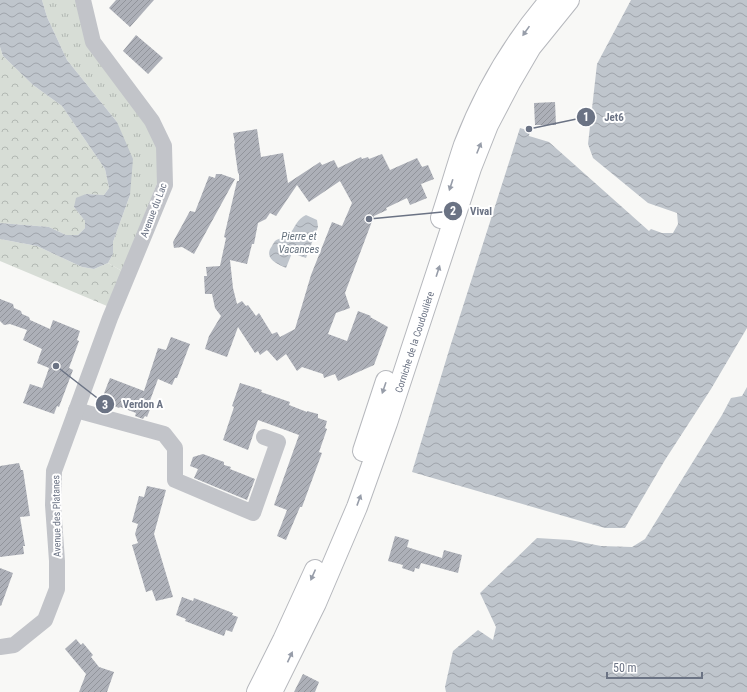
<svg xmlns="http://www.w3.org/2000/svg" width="747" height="692" font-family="'Roboto Condensed',sans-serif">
	<defs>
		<pattern id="grass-tufts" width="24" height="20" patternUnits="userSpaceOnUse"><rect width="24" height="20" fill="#d7ddd6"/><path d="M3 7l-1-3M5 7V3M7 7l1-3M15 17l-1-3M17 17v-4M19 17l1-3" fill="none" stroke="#b2b8b3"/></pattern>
		<pattern id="forest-crowns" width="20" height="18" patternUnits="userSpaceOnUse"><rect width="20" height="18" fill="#d7ddd6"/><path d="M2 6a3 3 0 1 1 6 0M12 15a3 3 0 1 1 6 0" fill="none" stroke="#b2b8b3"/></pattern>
		<pattern id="water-waves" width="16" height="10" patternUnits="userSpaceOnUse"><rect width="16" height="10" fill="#bfc5cc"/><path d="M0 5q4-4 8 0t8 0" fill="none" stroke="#9fa4ab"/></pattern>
		<pattern id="building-hatch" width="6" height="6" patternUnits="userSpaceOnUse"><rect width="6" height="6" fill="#adb0b8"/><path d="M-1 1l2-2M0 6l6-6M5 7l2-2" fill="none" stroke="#91949b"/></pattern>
	</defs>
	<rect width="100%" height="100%" fill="#f8f8f6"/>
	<path fill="url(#grass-tufts)" d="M42 0H80L92 48 145 119 158 147V181L122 271 108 263 113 254V242L130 195 117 122 67 60 47 17Z"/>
	<g fill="url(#forest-crowns)">
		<path d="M0 47 3 56 33 85 62 106 105 169 109 188 104 195 86 194 74 207 85 221V228L78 235H66L49 227 0 223Z"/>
		<path d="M0 239 37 246 82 267 94 269 108 263 122 271 107 306 0 261Z"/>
	</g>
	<g fill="url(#water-waves)">
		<path d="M0 0H42L47 17 67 60 117 122 133 159 130 195 113 242V254L108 263 94 269 82 267 37 246 0 239V223L49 227 66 235H78L85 228V221L74 207 76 198 86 194 104 195 109 188 105 169 62 106 33 85 3 56 0 47Z"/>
		<path d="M631 0H747V328L711 389 665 460 625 528H605L412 472 450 347 520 128 530 131 529 136 549 142 649 231 651 229 662 233H673L678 224 677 213 648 203 593 158 588 144 597 64Z"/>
		<path d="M306 215 317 220 318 227 306 258 292 253 286 268C277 264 263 258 272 246 273 244 274 242 275 241 280 237 286 239 290 234 295 227 297 219 306 215Z"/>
		<path d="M747 387V692H446L445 687 453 651 478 630 493 640 496 627 480 593 537 538 570 540 601 546 632 547 645 539 722 415 731 398 742 396Z"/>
	</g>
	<g fill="url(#building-hatch)" fill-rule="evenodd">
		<path d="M116 0H154L130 27 109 8Z"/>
		<path d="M136 35 163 58 148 74 123 51Z"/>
		<path d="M555 102 556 125H535L534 103Z"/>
		<path d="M257 129 261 157 283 153 288 183 320 162 322 165 334 160 338 168 361 157 362 159 368 157 369 159 382 154 390 170 417 158 422 167 428 165 434 179 421 184 427 198 410 205 407 198 386 208 387 210 374 216 345 293 350 308 336 313 328 334 347 341 358 311 371 316 370 317 388 327 374 365 338 381 335 374 324 378 323 374 302 367 297 371 286 354 277 361 267 350 260 355 258 351 255 353 238 327 227 357 205 349 209 336 221 316 215 308 212 294H205L204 276H207L206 267 220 266 226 238 224 237 237 181H239V174L238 173 234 144 235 143 233 133ZM340 181 352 203 342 226 332 222 311 275 295 329 280 337 277 332 272 334 259 313 256 316 248 305 246 306 242 301 237 304 233 288 230 260 247 264 252 244H254L258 223 266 219 270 213 276 216 297 185 309 202Z"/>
		<path d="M216 174H221L235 179 194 254 182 247 174 248 173 242 190 211 195 212 209 176 215 178Z"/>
		<path d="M0 299 13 304 14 308 21 311 22 314 29 317 30 320 50 329 53 320 80 331 77 340 79 341 69 368 73 370 59 407 57 406 54 414 23 403 30 384 42 388 49 368 37 363 42 349 23 340 27 330 10 324 4 325 0 321Z"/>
		<path d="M171 337 190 344 177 378H175L172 385 158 379 148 406 151 407 147 417 145 416 143 419 135 416 136 413 120 407 119 408 101 401 110 378 144 391 158 348 166 350Z"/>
		<path d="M240 383 262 390 261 392 290 402 289 405 307 412V411L318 414V418L327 421 325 428 327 429 319 452 322 453 302 507H300L286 540 277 536 287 510 274 505 299 435 258 420 248 450 223 440 234 407 232 406Z"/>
		<path d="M203 454 224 462V465L231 467 230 469 255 479 247 500 194 478 198 469 190 466 193 457Z"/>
		<path d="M19 463 21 470H23L30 516 20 517 25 546H23L24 554 0 557V466Z"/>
		<path d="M147 486 166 490 154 534 173 597 156 601 152 590 146 592 132 545 138 543 135 534 138 524 132 522 139 496 144 497Z"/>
		<path d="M395 536 409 540 407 547 442 558 444 550 462 555 458 573 421 563 419 569 415 568 414 572 402 568 403 565 388 561Z"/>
		<path d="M0 568 13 573 1 606 0 605Z"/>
		<path d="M182 597 193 601 194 598 233 613 232 615 238 617 232 632 226 630 224 636 185 621 186 619 176 615Z"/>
		<path d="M76 639 81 645 83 643 93 655 91 657 99 667 114 672 107 692H79L86 674 65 649Z"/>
		<path d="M303 674 319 682 315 692H294Z"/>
	</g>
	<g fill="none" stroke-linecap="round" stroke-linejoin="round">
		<g stroke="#b6b8bd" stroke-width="22">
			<g id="major">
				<path d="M441 218C449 194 456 169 464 145 484 93 514 42 550 0"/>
				<path d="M363 451 386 381"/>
				<path d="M257 692 283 640 315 570"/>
				<path d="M272 692 316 603 357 507 387 423 471 168 488 125 510 83 531 47 569 0"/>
			</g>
		</g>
		<g stroke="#c2c4c9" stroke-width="16">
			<path d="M76 410 164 434 175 448V480L253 513 278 442 264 437"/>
			<path d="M0 647 14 645 45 620 57 589V561L53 505 54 471 110 318 165 185 164 146 152 121 93 42 83 0"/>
		</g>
		<use href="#major" stroke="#fff" stroke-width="20"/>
	</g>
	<defs><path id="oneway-solid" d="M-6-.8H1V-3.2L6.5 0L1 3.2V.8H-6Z"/></defs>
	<g fill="#979da9">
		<use href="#oneway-solid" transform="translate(526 31) rotate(125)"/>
		<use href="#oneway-solid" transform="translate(479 148) rotate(-68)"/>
		<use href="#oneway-solid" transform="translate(451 185) rotate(108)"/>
		<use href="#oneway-solid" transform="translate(438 271) rotate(-72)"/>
		<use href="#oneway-solid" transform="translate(384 388) rotate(109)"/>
		<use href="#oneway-solid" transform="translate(359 500) rotate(-70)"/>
		<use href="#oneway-solid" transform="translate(313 575) rotate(114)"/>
		<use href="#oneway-solid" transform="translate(290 657) rotate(-65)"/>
	</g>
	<g text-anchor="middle" stroke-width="4" stroke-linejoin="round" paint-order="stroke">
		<g font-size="10" fill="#6b7384" stroke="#fff">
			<text transform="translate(153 210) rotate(-69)" y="4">Avenue du Lac</text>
			<text transform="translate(414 342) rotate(-72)" y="4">Corniche de la Coudoulière</text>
			<text transform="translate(56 516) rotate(-91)" y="4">Avenue des Platanes</text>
		</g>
		<g font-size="11" font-style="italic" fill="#67737f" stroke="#fff">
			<text x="299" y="240">Pierre et<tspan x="299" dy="13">Vacances</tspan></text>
		</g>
	</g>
	<path fill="none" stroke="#6b7384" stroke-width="1.5" d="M529 129L586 117M369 219L453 211M56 366L105 404"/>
	<g fill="#6b7384" stroke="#fff" stroke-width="1.5">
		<circle cx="529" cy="129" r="4"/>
		<circle cx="369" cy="219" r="4"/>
		<circle cx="56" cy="366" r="4"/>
		<circle cx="586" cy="117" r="10"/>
		<circle cx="453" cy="211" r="10"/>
		<circle cx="105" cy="404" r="10"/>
	</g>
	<g font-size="12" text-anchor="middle" font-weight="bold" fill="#fff">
		<text x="586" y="121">1</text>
		<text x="453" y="215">2</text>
		<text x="105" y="409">3</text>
	</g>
	<g font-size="11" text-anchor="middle" font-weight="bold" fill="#6b7384" stroke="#fff" stroke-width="4" stroke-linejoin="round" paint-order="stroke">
		<text x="614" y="121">Jet6</text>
		<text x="481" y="215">Vival</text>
		<text x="143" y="408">Verdon A</text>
	</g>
	<path d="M607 672v6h95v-6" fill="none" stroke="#6b7384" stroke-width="2"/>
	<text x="613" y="672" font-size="12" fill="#6b7384" stroke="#ffffff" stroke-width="3" paint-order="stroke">50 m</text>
</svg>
